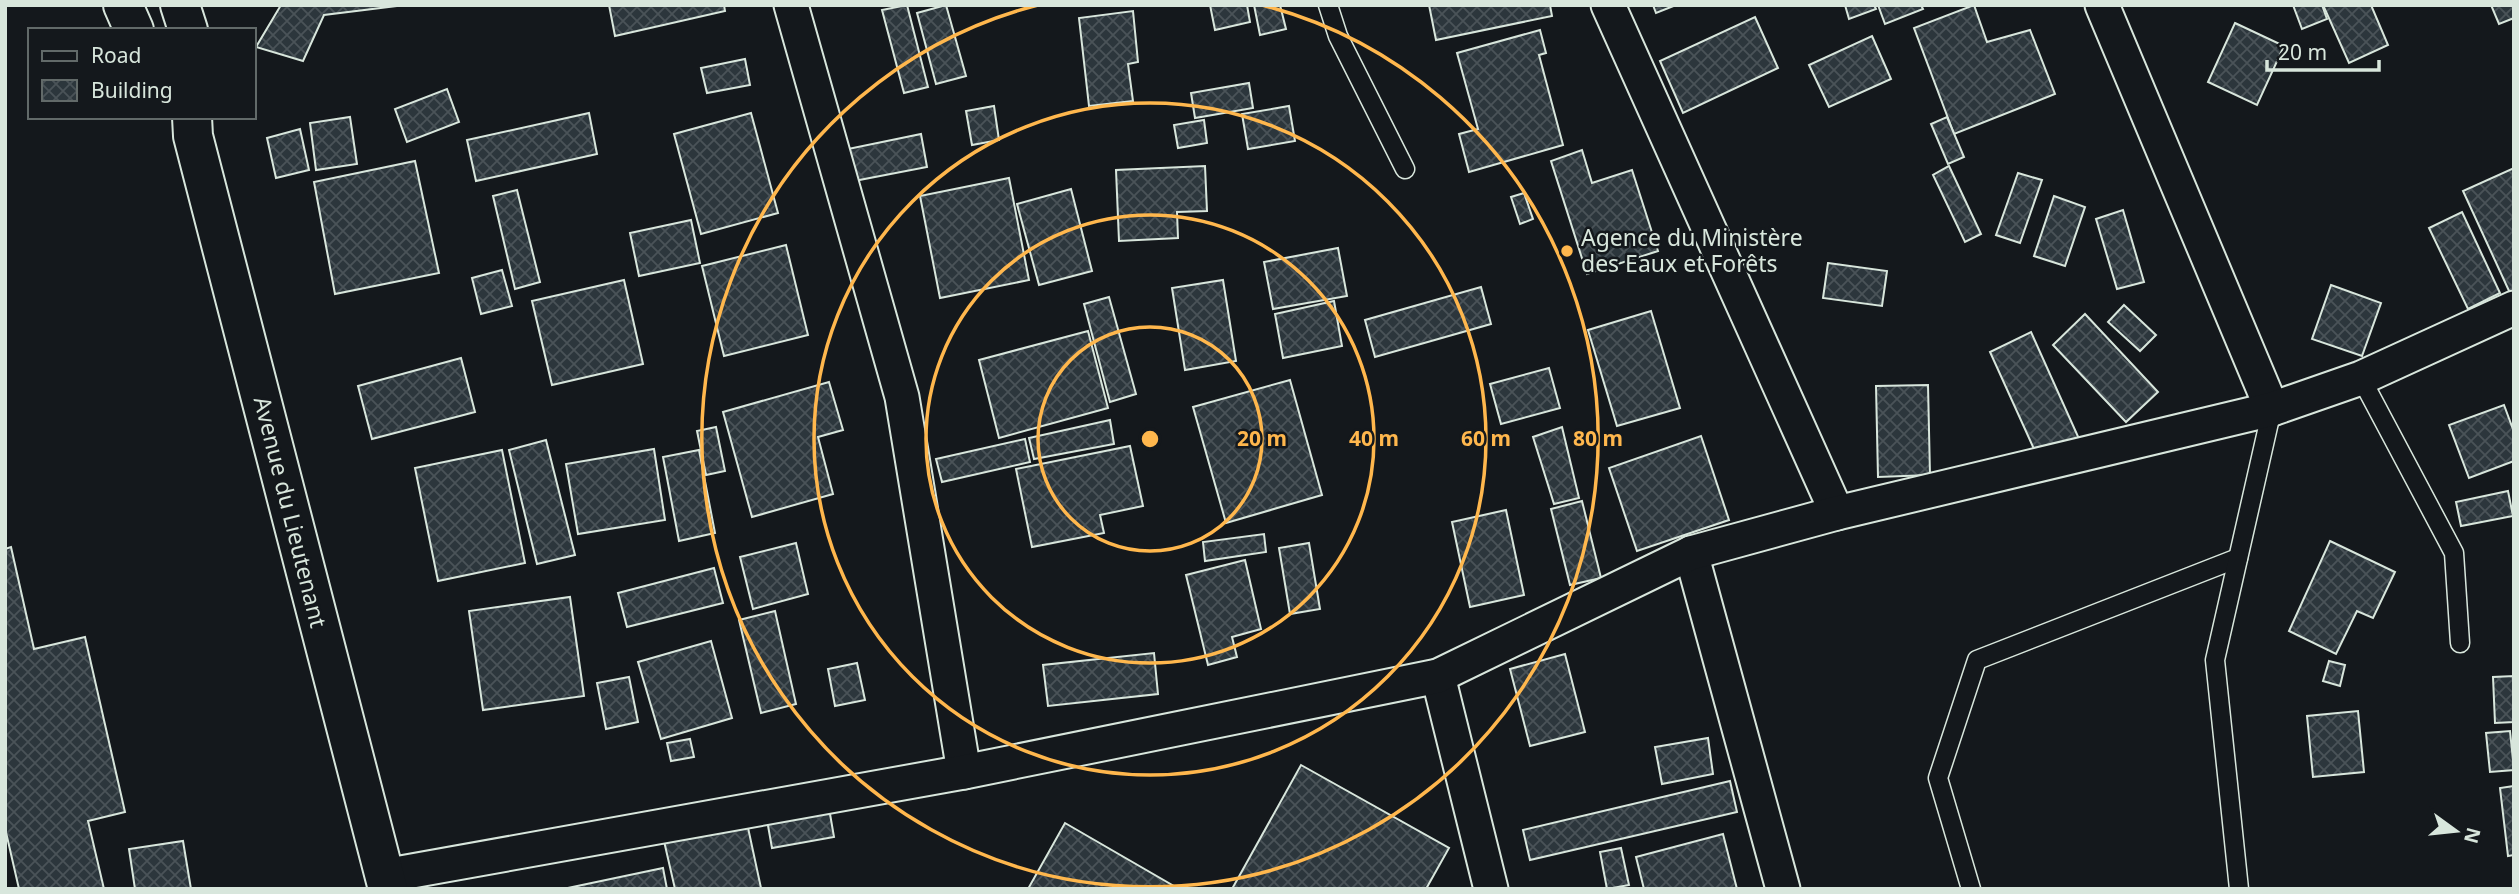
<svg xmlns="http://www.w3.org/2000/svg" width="2519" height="894" font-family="'Noto Sans',sans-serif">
	<defs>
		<pattern id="building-cross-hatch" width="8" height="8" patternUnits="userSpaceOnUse" patternTransform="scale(1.75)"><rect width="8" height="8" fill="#2c363c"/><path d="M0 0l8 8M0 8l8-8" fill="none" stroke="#4a5358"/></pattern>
	</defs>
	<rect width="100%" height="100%" fill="#14181c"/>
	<g fill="url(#building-cross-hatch)" stroke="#d8e6dc" stroke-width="2">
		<path d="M281 5H405L324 15 303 61 256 47Z"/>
		<path d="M609 5H724L725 11 615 36Z"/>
		<path d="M907 5 928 87 904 93 882 10Z"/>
		<path d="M946 5 966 76 936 84 917 13Z"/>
		<path d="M1210 5H1247L1250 22 1215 30Z"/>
		<path d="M1254 5H1280L1286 29 1260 35Z"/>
		<path d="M1429 5H1550L1552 16 1436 40Z"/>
		<path d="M1653 5H1676L1656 13Z"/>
		<path d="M1845 5H1874L1876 9 1849 19Z"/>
		<path d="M1878 5H1921L1923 9 1885 24Z"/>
		<path d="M1974 5 1987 42 2030 30 2055 94 1954 134 1914 28Z"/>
		<path d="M2293 5H2322L2327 19 2302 29Z"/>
		<path d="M2323 5H2371L2388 45 2349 63Z"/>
		<path d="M2491 5H2514V18L2499 24Z"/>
		<path d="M1133 11 1138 62 1128 64 1133 101 1089 106 1079 18Z"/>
		<path d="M1755 17 1778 68 1683 113 1660 61Z"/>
		<path d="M2235 23 2284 46 2257 105 2208 82Z"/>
		<path d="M1540 30 1546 53 1539 55 1563 145 1469 172 1459 134 1478 129 1457 53Z"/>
		<path d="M1872 36 1891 79 1829 107 1809 65Z"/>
		<path d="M745 59 750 85 707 93 701 68Z"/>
		<path d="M1249 83 1253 108 1195 118 1191 93Z"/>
		<path d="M447 89 459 122 407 142 395 109Z"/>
		<path d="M994 106 999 140 972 145 966 111Z"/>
		<path d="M1289 106 1295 141 1248 149 1242 114Z"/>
		<path d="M589 113 597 154 476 181 467 140Z"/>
		<path d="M751 113 778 213 701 234 674 134Z"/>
		<path d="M350 117 357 164 316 170 310 123Z"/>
		<path d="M1947 117 1964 157 1948 164 1931 124Z"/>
		<path d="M1204 120 1207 143 1178 148 1174 125Z"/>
		<path d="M300 129 309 170 276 178 267 138Z"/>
		<path d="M921 134 927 167 854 181 848 149Z"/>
		<path d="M1582 150 1592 183 1632 170 1658 251 1587 274 1551 161Z"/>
		<path d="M415 161 439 273 335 294 314 182Z"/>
		<path d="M1205 166 1207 211 1177 212 1178 238 1119 241 1116 170Z"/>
		<path d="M1949 166 1981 234 1965 242 1933 175Z"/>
		<path d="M2514 168V292L2510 293 2463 191Z"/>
		<path d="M2018 173 2042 180 2020 243 1996 235Z"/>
		<path d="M1009 178 1029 280 940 298 920 196Z"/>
		<path d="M1071 189 1092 271 1039 285 1017 204Z"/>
		<path d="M517 190 540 282 515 289 493 196Z"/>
		<path d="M1524 193 1533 219 1520 224 1511 197Z"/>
		<path d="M2054 196 2085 207 2065 266 2034 256Z"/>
		<path d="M2123 210 2144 282 2117 289 2096 219Z"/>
		<path d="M2462 212 2500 293 2468 309 2429 228Z"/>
		<path d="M691 220 700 263 639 276 630 233Z"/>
		<path d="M786 245 808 335 724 356 702 266Z"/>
		<path d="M1338 248 1347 296 1273 309 1264 262Z"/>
		<path d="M1828 263 1887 271 1882 306 1823 298Z"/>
		<path d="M502 270 512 306 481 314 472 278Z"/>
		<path d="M624 280 643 364 552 385 532 301Z"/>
		<path d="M1223 280 1236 361 1185 370 1172 288Z"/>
		<path d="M2331 285 2381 303 2362 356 2312 339Z"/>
		<path d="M1481 287 1491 324 1375 357 1365 320Z"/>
		<path d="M1109 297 1136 394 1110 402 1084 304Z"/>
		<path d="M1334 301 1342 346 1283 358 1275 314Z"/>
		<path d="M2124 305 2156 335 2140 351 2108 322Z"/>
		<path d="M1651 311 1680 408 1617 426 1588 330Z"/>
		<path d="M2085 314 2158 392 2126 422 2053 345Z"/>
		<path d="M1088 331 1108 408 999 438 979 360Z"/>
		<path d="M2031 332 2080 441 2039 460 1990 352Z"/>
		<path d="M461 358 475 412 372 439 358 386Z"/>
		<path d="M1549 368 1560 408 1501 424 1490 384Z"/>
		<path d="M1290 380 1322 495 1226 523 1193 407Z"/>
		<path d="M829 382 843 430 818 437 833 494 752 517 723 412Z"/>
		<path d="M1928 385 1930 475 1878 477 1876 386Z"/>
		<path d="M2504 405 2514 432V461L2469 478 2449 425Z"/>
		<path d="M1110 420 1114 444 1034 459 1029 438Z"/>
		<path d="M716 427 725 471 706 475 697 431Z"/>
		<path d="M1562 427 1579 498 1554 504 1533 437Z"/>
		<path d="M1701 436 1729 520 1637 551 1609 468Z"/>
		<path d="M1025 439 1030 462 942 482 936 459Z"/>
		<path d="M546 440 575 555 537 564 509 450Z"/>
		<path d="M1130 446 1143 506 1100 515 1104 533 1032 547 1016 469Z"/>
		<path d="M654 449 665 520 578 534 566 464Z"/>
		<path d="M502 450 525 563 438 581 415 468Z"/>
		<path d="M699 450 715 533 679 541 663 457Z"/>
		<path d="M2508 491 2513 516 2461 526 2456 502Z"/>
		<path d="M1582 501 1601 578 1570 585 1551 509Z"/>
		<path d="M1506 510 1524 595 1470 607 1452 522Z"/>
		<path d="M1264 534 1266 552 1205 561 1203 542Z"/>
		<path d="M2330 541 2395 572 2373 618 2357 611 2336 654 2289 631Z"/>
		<path d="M796 543 808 594 753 609 740 557Z"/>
		<path d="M1309 543 1320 609 1290 614 1279 548Z"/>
		<path d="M11 547 34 649 85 637 125 812 88 821 104 889H19L5 828V549Z"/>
		<path d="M1245 560 1261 629 1232 637 1237 657 1208 665 1186 575Z"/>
		<path d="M714 568 723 603 627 627 618 593Z"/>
		<path d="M570 597 584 696 483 710 469 611Z"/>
		<path d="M775 611 796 704 761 713 739 620Z"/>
		<path d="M711 641 732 718 661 739 638 662Z"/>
		<path d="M1154 653 1158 694 1048 706 1043 665Z"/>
		<path d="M1565 654 1585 732 1530 746 1510 669Z"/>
		<path d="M2329 661 2345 665 2340 686 2323 681Z"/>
		<path d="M857 663 865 700 835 706 828 669Z"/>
		<path d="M2514 676V722L2495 723 2493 677Z"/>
		<path d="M629 677 638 722 606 729 597 683Z"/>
		<path d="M2358 711 2364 772 2313 777 2307 716Z"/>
		<path d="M2510 731 2514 770 2490 772 2486 733Z"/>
		<path d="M1708 738 1713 774 1662 784 1655 747Z"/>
		<path d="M690 739 694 757 671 761 667 743Z"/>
		<path d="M1301 765 1449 848 1426 889H1232Z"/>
		<path d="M1730 781 1737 812 1530 860 1523 830Z"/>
		<path d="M2514 786V855L2508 856 2500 788Z"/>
		<path d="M829 808 834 837 772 848 767 820Z"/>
		<path d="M747 823 761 888 675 889 664 841Z"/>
		<path d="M1065 823 1179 889H1028Z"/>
		<path d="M1723 834 1737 889H1644L1636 857Z"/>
		<path d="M183 841 191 889H135L129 849Z"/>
		<path d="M1621 848 1629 885 1607 889 1600 852Z"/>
		<path d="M663 868 667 889H563Z"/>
	</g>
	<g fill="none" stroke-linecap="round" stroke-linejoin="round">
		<g stroke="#d8e6dc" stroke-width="21">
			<g id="service">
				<path d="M1328 5 1338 36 1405 169"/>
				<path d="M2361 378 2454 553 2460 643"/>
				<path d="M1971 889 1938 778 1977 660 2238 558"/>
				<path d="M2239 889 2215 660 2272 409"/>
			</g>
		</g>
		<g stroke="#d8e6dc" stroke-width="37">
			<g id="minor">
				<path d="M791 5 902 397 964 772"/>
				<path d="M1608 5 1837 513"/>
				<path d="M2102 5 2272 409"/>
				<path d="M1691 553 1783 889"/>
				<path d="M1438 676 1491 889"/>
				<path d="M384 876 964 772 1438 676 1691 553 1837 513 2272 409 2361 378 2514 308"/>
			</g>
		</g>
		<g stroke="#d8e6dc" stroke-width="42">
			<g id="primary">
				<path d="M123 5 134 30"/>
				<path d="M180 5 188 30"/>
				<path d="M192 117 193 136 388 889"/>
			</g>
		</g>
		<use href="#service" stroke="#14181c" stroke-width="18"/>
		<use href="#minor" stroke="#14181c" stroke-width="33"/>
		<use href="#primary" stroke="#14181c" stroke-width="38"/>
	</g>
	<g fill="none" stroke="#ffb74d" stroke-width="3.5">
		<circle cx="1150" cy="439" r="112"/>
		<circle cx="1150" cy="439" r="224"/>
		<circle cx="1150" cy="439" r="336"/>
		<path d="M1262 5A448 448 0 1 1 1038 5"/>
	</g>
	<circle fill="#ffb74d" stroke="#14181c" stroke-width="2.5" cx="1567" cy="251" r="7"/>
	<g text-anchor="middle" stroke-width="5" stroke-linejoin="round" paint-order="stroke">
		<g font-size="23" fill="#d8e6dc" stroke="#14181c" text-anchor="start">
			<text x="1581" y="246">Agence du Ministère<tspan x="1581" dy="26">des Eaux et Forêts</tspan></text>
		</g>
		<g font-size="23" fill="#d8e6dc" stroke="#14181c">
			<text transform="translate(290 512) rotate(76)" y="8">Avenue du Lieutenant</text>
		</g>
	</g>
	<circle cx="1150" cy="439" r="10" fill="#ffb74d" stroke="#14181c" stroke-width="3.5"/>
	<g font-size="21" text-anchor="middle" font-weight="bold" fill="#ffb74d" stroke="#14181c" stroke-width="5" stroke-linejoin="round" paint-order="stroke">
		<text x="1262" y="446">20 m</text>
		<text x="1374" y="446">40 m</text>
		<text x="1486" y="446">60 m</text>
		<text x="1598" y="446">80 m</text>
	</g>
	<rect width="2519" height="894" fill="none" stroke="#d8e6dc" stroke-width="14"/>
	<rect x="28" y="28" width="228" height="91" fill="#14181c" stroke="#626a69" stroke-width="2"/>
	<rect x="42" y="51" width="35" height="10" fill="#14181c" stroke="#626a69" stroke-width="2"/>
	<text x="91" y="63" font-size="21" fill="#d8e6dc">Road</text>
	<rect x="42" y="80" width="35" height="21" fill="url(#building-cross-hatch)" stroke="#626a69" stroke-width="2"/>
	<text x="91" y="98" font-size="21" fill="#d8e6dc">Building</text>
	<g transform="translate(2456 831) rotate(105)" stroke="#14181c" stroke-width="5" paint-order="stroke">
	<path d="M0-5L12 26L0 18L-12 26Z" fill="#d8e6dc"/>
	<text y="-10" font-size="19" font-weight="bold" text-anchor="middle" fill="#d8e6dc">N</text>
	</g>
	<path d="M2267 60v10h112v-10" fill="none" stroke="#d8e6dc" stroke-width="3.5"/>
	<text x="2278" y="60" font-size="21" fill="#d8e6dc" stroke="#14181c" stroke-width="5" paint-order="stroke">20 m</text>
</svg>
